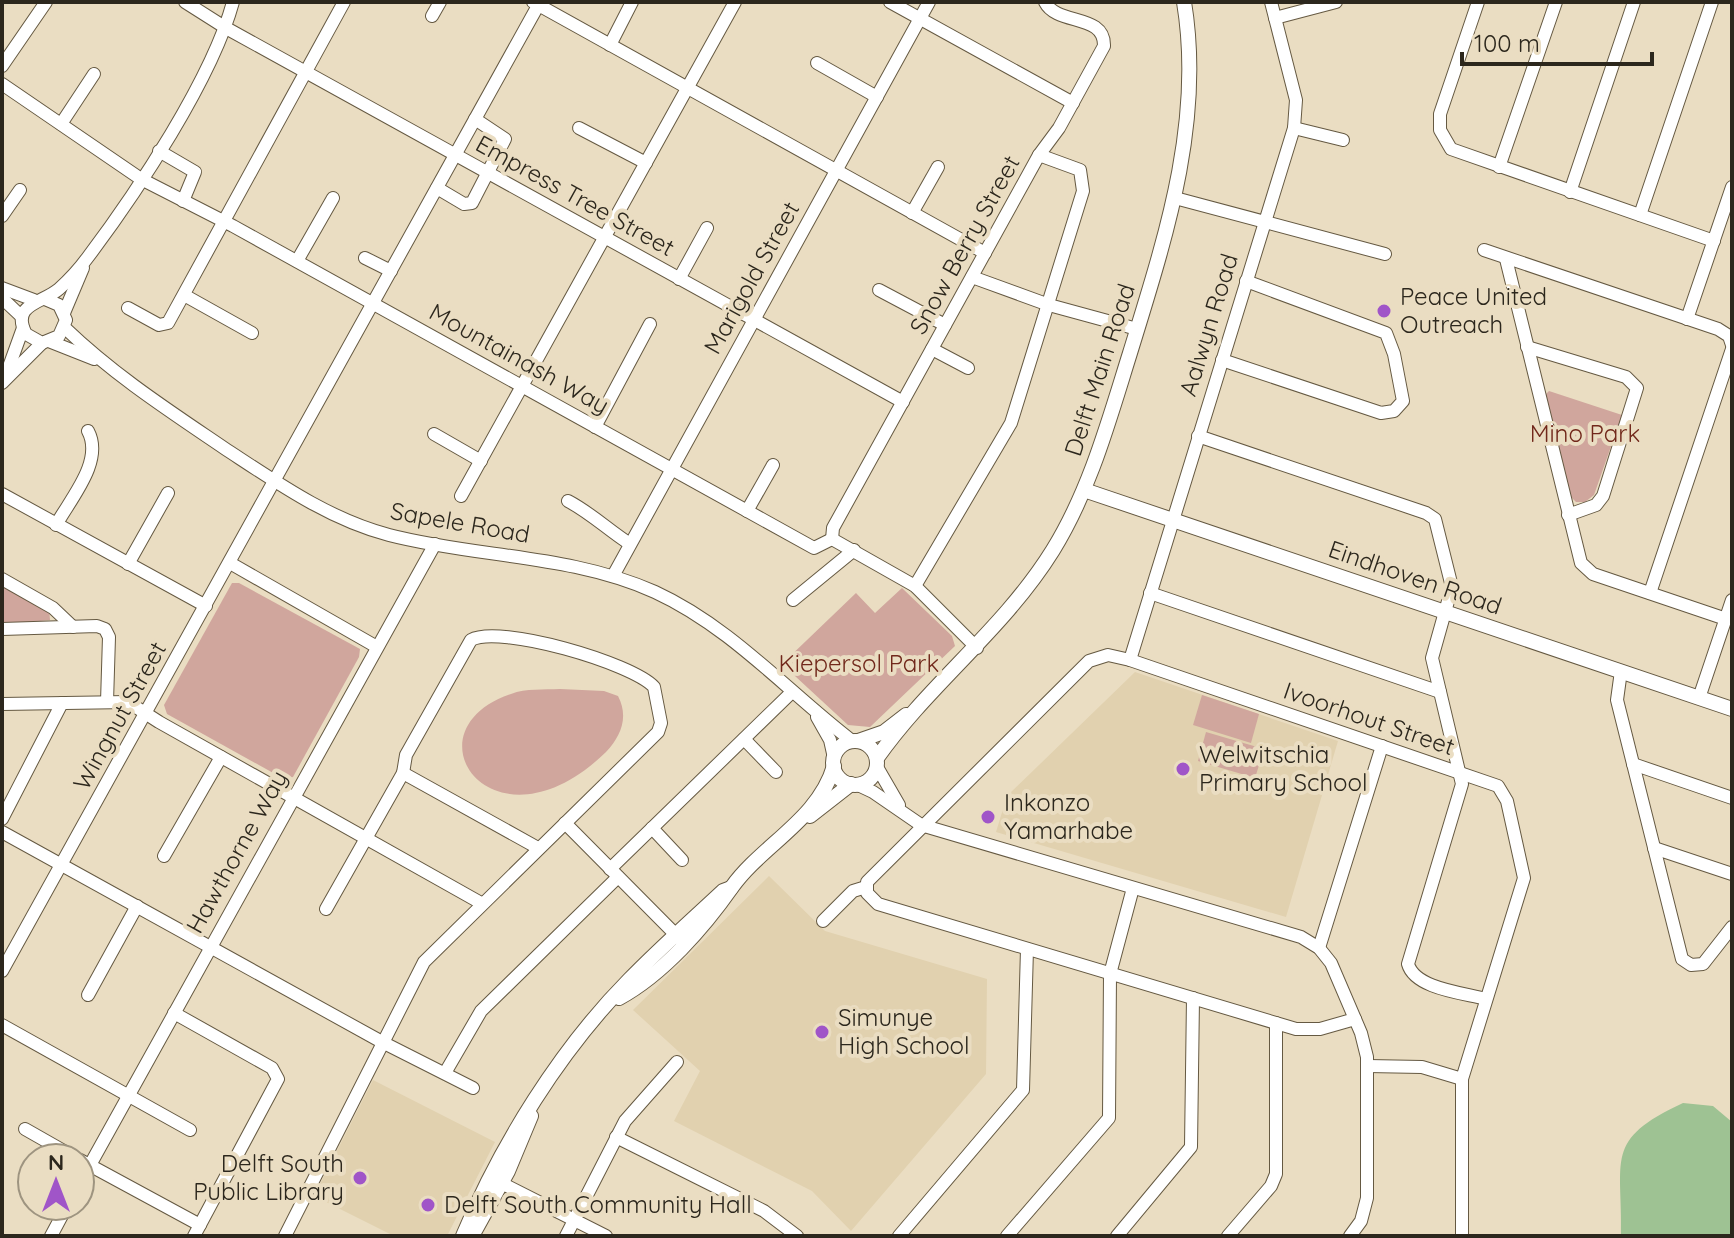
<svg xmlns="http://www.w3.org/2000/svg" width="1734" height="1238" font-family="Quicksand,sans-serif">
	<rect width="100%" height="100%" fill="#eaddc2"/>
	<g fill="#e1d1af">
		<path d="M1135 672 1338 741 1286 917 996 832 1007 796Z"/>
		<path d="M769 876 825 931 987 979 986 1074 851 1231 812 1191 674 1121 700 1071 633 1010Z"/>
		<path d="M373 1080 495 1142 447 1236H394L314 1196Z"/>
	</g>
	<g fill="#d0a69d">
		<path d="M1549 391 1622 415 1594 495 1585 502H1576L1571 497 1545 395Z"/>
		<path d="M232 583H239L360 649 359 657 293 777 284 779 167 714 164 705Z"/>
		<path d="M2 584 49 609 50 620 2 625Z"/>
		<path d="M902 588 952 636 955 646 870 727 848 725 782 664 856 593 875 613Z"/>
		<path d="M560 689 604 691 618 696C629 717 621 736 606 752 494 861 402 731 511 694 526 688 544 690 560 689Z"/>
		<path d="M1202 695 1259 714 1251 743 1193 725Z"/>
		<path d="M1206 732 1264 749 1255 778 1198 761Z"/>
	</g>
	<path fill="#9ec293" d="M1683 1103 1713 1106 1732 1122V1236H1621C1623 1159 1603 1140 1683 1103Z"/>
	<g fill="none" stroke-linecap="round" stroke-linejoin="round">
		<g stroke="#655942" stroke-width="14">
			<g id="minor">
				<path d="M185 2 226 28 903 402"/>
				<path d="M533 2 985 253"/>
				<path d="M890 2 1073 103"/>
				<path d="M1478 2 1440 114V130L1451 149 1714 241"/>
				<path d="M432 16 440 2"/>
				<path d="M1275 18 1336 2"/>
				<path d="M610 45 632 2"/>
				<path d="M817 63 877 97"/>
				<path d="M2 66 46 2"/>
				<path d="M2 84 141 179 233 226 814 548 832 539"/>
				<path d="M61 124 94 74"/>
				<path d="M579 128 646 163"/>
				<path d="M1294 128 1343 140"/>
				<path d="M159 151 195 172 183 201"/>
				<path d="M1499 167 1556 2"/>
				<path d="M437 188 464 204 472 203 505 139 475 119"/>
				<path d="M1570 192 1634 2"/>
				<path d="M1175 198 1385 254"/>
				<path d="M912 213 938 167"/>
				<path d="M1640 215 1712 2"/>
				<path d="M2 216 20 190"/>
				<path d="M1484 250 1718 329 1729 336 1732 345"/>
				<path d="M365 258 391 271"/>
				<path d="M1506 259 1581 563 1593 574 1726 619"/>
				<path d="M297 261 333 198"/>
				<path d="M972 277 1049 305 1137 329"/>
				<path d="M679 279 707 228"/>
				<path d="M2 288 34 300"/>
				<path d="M879 290 945 325"/>
				<path d="M184 295 252 333"/>
				<path d="M2 298 22 317"/>
				<path d="M45 299 59 305 66 320 59 336 42 343 26 334C10 304 43 303 59 289 69 280 80 268 88 257 137 192 212 79 233 2"/>
				<path d="M128 308 159 325 168 323 344 2"/>
				<path d="M64 313 83 268"/>
				<path d="M1687 319 1732 187"/>
				<path d="M65 328C114 375 168 410 224 448 276 482 328 519 389 535 478 558 570 554 655 592 731 627 787 691 852 741"/>
				<path d="M51 342 94 359"/>
				<path d="M1527 347 1626 377 1637 388 1603 496 1596 505 1568 515"/>
				<path d="M932 349 968 368"/>
				<path d="M1222 360 1381 413 1394 411 1403 401 1394 354 1386 333 1246 281"/>
				<path d="M6 375 23 328"/>
				<path d="M2 383 42 343"/>
				<path d="M595 427 650 324"/>
				<path d="M434 434 481 461"/>
				<path d="M1198 436 1426 513 1435 519 1452 587 1432 658 1462 784 1408 964C1415 989 1464 993 1486 999"/>
				<path d="M2 494 206 606"/>
				<path d="M461 496 735 2"/>
				<path d="M568 501C591 513 608 530 630 544"/>
				<path d="M747 511 773 465"/>
				<path d="M56 525C71 498 104 461 88 431"/>
				<path d="M832 539 833 528 1039 155 1059 128 1104 46C1105 13 1057 26 1045 2"/>
				<path d="M832 539 915 586 977 648"/>
				<path d="M230 563 377 647"/>
				<path d="M128 564 168 493"/>
				<path d="M613 576 929 2"/>
				<path d="M2 579 53 608 73 627"/>
				<path d="M915 586 1011 423 1083 191 1080 170 1039 155"/>
				<path d="M1150 593 1440 692"/>
				<path d="M1650 593 1732 349"/>
				<path d="M793 600 854 550"/>
				<path d="M2 629 97 626 105 629 109 637 107 702"/>
				<path d="M1130 660 1294 128 1296 100 1271 2"/>
				<path d="M1621 671 1617 700 1682 959 1691 965 1703 964 1732 927"/>
				<path d="M1699 698 1732 600"/>
				<path d="M2 704 128 702 159 722 481 903"/>
				<path d="M817 717 830 740 834 758"/>
				<path d="M744 739 776 772"/>
				<path d="M1633 764 1732 798"/>
				<path d="M877 767 899 805"/>
				<path d="M403 773 538 848"/>
				<path d="M856 784 873 792 921 825 1301 937 1319 948 1331 963 1361 1033 1367 1057V1198L1361 1221 1350 1236"/>
				<path d="M2 819 62 703"/>
				<path d="M565 823 681 940"/>
				<path d="M652 828 682 860"/>
				<path d="M2 832 382 1042 473 1088"/>
				<path d="M1654 848 1732 874"/>
				<path d="M164 856 221 757"/>
				<path d="M610 869 792 692"/>
				<path d="M823 921 853 891 866 887"/>
				<path d="M1319 948 1382 746"/>
				<path d="M2 971 540 2"/>
				<path d="M88 995 137 906"/>
				<path d="M174 1013 272 1068 278 1079 194 1236"/>
				<path d="M1355 1019 1320 1029H1296L878 904 867 893V882L1089 661 1108 655 1130 660 1498 786 1507 801 1524 878 1462 1079V1236"/>
				<path d="M2 1025 190 1130"/>
				<path d="M1368 1066 1422 1067 1462 1079"/>
				<path d="M445 1073 481 1011 618 877"/>
				<path d="M25 1129 76 1158"/>
				<path d="M616 1137 764 1211 797 1236"/>
				<path d="M80 1160 200 1225"/>
				<path d="M493 1179 606 1236"/>
				<path d="M80 1183 435 544"/>
				<path d="M51 1236 67 1206"/>
				<path d="M285 1236 424 962 658 732 661 723 654 687C632 663 499 624 471 640L406 755 403 773 326 909"/>
				<path d="M566 1236 625 1121 677 1062"/>
				<path d="M899 1236 1023 1090 1027 949"/>
				<path d="M1007 1236 1109 1118 1110 974 1133 888"/>
				<path d="M1117 1236 1191 1147 1193 998"/>
				<path d="M1228 1236 1271 1186 1276 1174V1023"/>
			</g>
		</g>
		<g stroke="#655942" stroke-width="16">
			<g id="tertiary">
				<path d="M1084 490 1732 709"/>
				<path d="M858 741 884 732 906 715"/>
				<circle cx="855" cy="763" r="22"/>
				<path d="M877 758C929 684 1004 629 1053 550 1090 490 1109 420 1130 353 1165 239 1204 122 1184 2"/>
				<path d="M810 816 851 784"/>
				<path d="M619 998C663 974 704 927 732 887 762 845 819 819 834 766"/>
				<path d="M463 1236C501 1145 560 1050 629 980 659 949 692 920 723 891L731 888"/>
				<path d="M472 1236 508 1171 531 1116"/>
			</g>
		</g>
		<use href="#minor" stroke="#fff" stroke-width="12"/>
		<use href="#tertiary" stroke="#fff" stroke-width="14"/>
	</g>
	<g fill="#a055c8" stroke="#eaddc2" stroke-width="3">
		<circle cx="1384" cy="311" r="8"/>
		<circle cx="1183" cy="769" r="8"/>
		<circle cx="988" cy="817" r="8"/>
		<circle cx="822" cy="1032" r="8"/>
		<circle cx="360" cy="1178" r="8"/>
		<circle cx="428" cy="1205" r="8"/>
	</g>
	<g text-anchor="middle" stroke-width="8" stroke-linejoin="round" paint-order="stroke">
		<g font-size="24" fill="#2c271d" stroke="#eaddc2">
			<text transform="translate(575 196) rotate(29)" y="8">Empress Tree Street</text>
			<text transform="translate(965 245) rotate(-61)" y="8">Snow Berry Street</text>
			<text transform="translate(752 278) rotate(-61)" y="8">Marigold Street</text>
			<text transform="translate(1209 325) rotate(-73)" y="8">Aalwyn Road</text>
			<text transform="translate(519 359) rotate(29)" y="8">Mountainash Way</text>
			<text transform="translate(1100 370) rotate(-72)" y="8">Delft Main Road</text>
			<text transform="translate(460 523) rotate(10)" y="8">Sapele Road</text>
			<text transform="translate(1415 578) rotate(19)" y="8">Eindhoven Road</text>
			<text transform="translate(120 716) rotate(-61)" y="8">Wingnut Street</text>
			<text transform="translate(1369 719) rotate(19)" y="8">Ivoorhout Street</text>
			<text transform="translate(237 852) rotate(-61)" y="8">Hawthorne Way</text>
		</g>
		<g font-size="24" fill="#2c271d" stroke="#eaddc2" text-anchor="start">
			<text x="1400" y="305">Peace United<tspan x="1400" dy="28">Outreach</tspan></text>
			<text x="1199" y="763">Welwitschia<tspan x="1199" dy="28">Primary School</tspan></text>
			<text x="1004" y="811">Inkonzo<tspan x="1004" dy="28">Yamarhabe</tspan></text>
			<text x="838" y="1026">Simunye<tspan x="838" dy="28">High School</tspan></text>
			<text x="344" y="1172" text-anchor="end">Delft South<tspan x="344" dy="28">Public Library</tspan></text>
			<text x="444" y="1213">Delft South Community Hall</text>
		</g>
		<g font-size="24" fill="#71281b" stroke="#eaddc2">
			<text x="1585" y="442">Mino Park</text>
			<text x="859" y="672">Kiepersol Park</text>
		</g>
	</g>
	<rect width="1734" height="1238" fill="none" stroke="#2c271d" stroke-width="8"/>
	<g transform="translate(56 1182)"><circle r="38" fill="#eaddc2" stroke="#9e9480" stroke-width="2"/>
	<path d="M0-6L14 30L0 20L-14 30Z" fill="#a055c8"/>
	<text y="-12" font-size="22" font-weight="bold" text-anchor="middle" fill="#2c271d">N</text>
	</g>
	<path d="M1462 52v12h190v-12" fill="none" stroke="#2c271d" stroke-width="4"/>
	<text x="1474" y="52" font-size="24" fill="#2c271d" stroke="#eaddc2" stroke-width="6" paint-order="stroke">100 m</text>
</svg>
